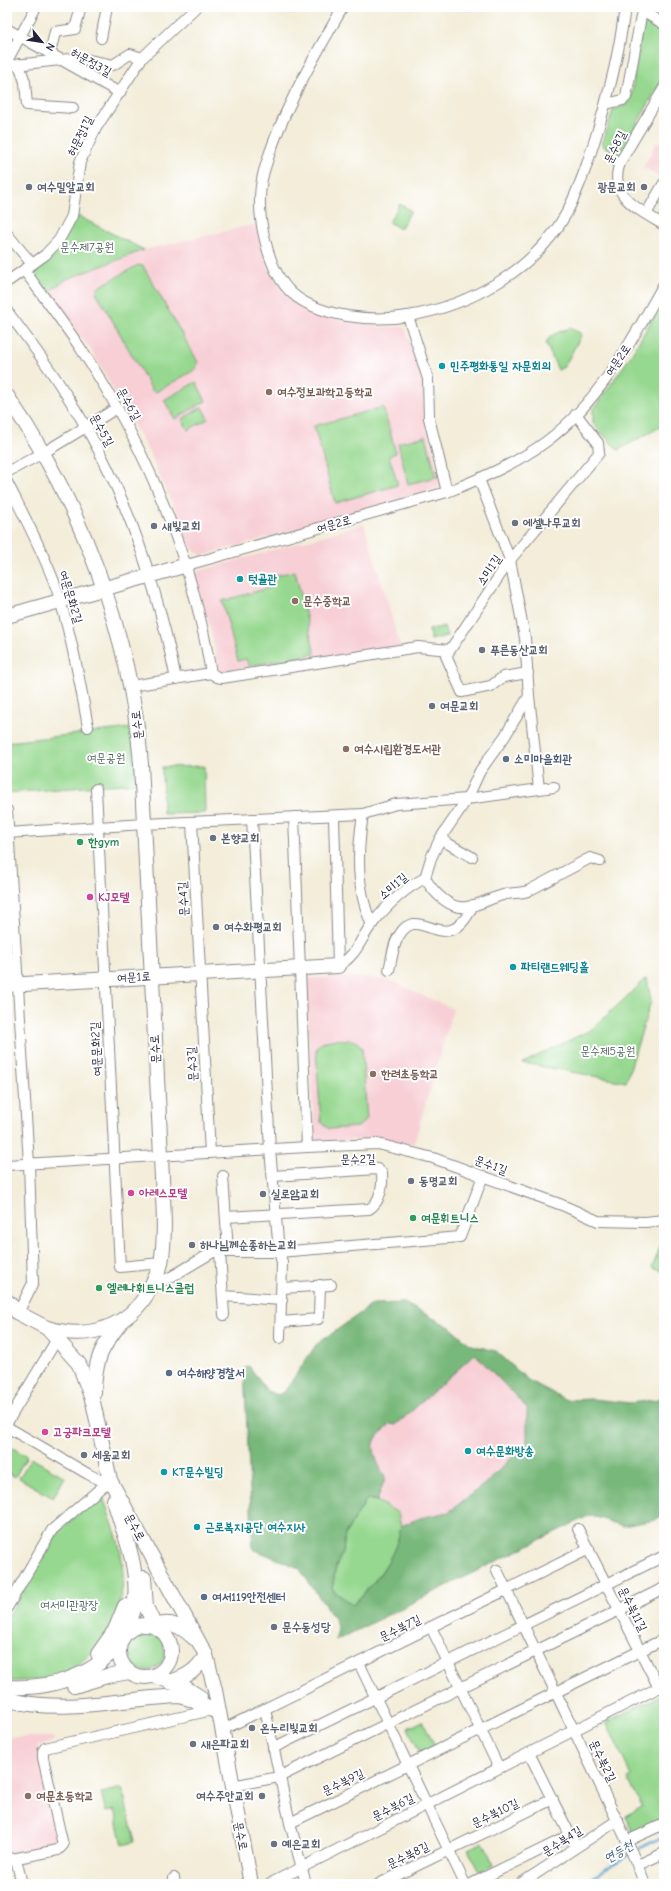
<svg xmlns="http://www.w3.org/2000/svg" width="671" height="1891" font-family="'Comic Neue','Poor Story',sans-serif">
	<rect width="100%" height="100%" fill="#fff"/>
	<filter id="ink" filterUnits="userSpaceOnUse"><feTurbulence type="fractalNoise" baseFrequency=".025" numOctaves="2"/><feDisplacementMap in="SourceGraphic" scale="8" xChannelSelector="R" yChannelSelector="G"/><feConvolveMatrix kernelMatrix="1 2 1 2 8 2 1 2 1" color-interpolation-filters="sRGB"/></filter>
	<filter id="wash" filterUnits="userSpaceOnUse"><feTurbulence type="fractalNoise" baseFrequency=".012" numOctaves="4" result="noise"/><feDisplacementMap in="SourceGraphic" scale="16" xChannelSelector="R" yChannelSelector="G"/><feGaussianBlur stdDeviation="0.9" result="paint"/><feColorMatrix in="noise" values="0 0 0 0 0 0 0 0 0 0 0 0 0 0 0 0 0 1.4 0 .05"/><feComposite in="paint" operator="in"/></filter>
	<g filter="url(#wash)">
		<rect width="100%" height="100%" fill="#f3edd9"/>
		<g fill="#f7cfd5">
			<path d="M657 142 664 146V166L658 176 643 167Z"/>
			<path d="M256 224 267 265 283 293 295 304 307 312 344 321 382 327H404L422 374 424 384V413L441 487 202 556 185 542 173 505 149 452 108 380 91 350 47 293 67 279 144 250Z"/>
			<path d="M364 524 401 648 221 675 209 623 195 579 199 571Z"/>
			<path d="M357 977 375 978 391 981 453 1009 414 1144 380 1139 315 1141 305 978Z"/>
			<path d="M475 1354 527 1408V1442L488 1481 449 1512 420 1518 401 1526 398 1513 377 1501 385 1478 374 1454V1442L378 1435 391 1424 396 1425Z"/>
			<path d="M7 1737H53L54 1741 38 1747 60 1842 59 1845 7 1858Z"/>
		</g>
		<g fill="#96d88f" stroke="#5c7d65">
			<path d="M651 22 664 30V76L619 156 602 145 613 110 628 104 631 98 641 32 645 25Z"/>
			<path d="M400 204 411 211 400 229 389 222Z"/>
			<path d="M78 216 144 250 67 279 47 293 31 273 57 251Z"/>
			<path d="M138 265 143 266 198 362 196 369 156 392 152 390 96 292 99 287Z"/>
			<path d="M664 299V425L618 450 593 424V410L630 357Z"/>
			<path d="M570 328 582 334 564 367 558 370 546 344C548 334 562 331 570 328Z"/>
			<path d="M196 382 206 401 175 419 164 400Z"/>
			<path d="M202 407 208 419 188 430 182 419Z"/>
			<path d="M383 407 396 453 389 456 398 485 335 503 314 426Z"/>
			<path d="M426 436 436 477 408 484 398 443Z"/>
			<path d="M295 571 315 654 249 666 246 659 238 661 222 601 272 587 270 577Z"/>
			<path d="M444 626 447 636 431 640 429 630Z"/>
			<path d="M131 728 137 783 7 793V742Z"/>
			<path d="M204 766 205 813 163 814 162 767Z"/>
			<path d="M647 978 651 1001 626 1082 523 1063 592 1029Z"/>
			<path d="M352 1040 358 1043 362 1048 367 1119 358 1127 329 1129 321 1122 316 1050C320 1037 340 1040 352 1040Z"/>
			<path d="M663 1240 664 1241V1272L652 1268Z"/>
			<path d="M7 1445 27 1456 15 1477 7 1472Z"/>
			<path d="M31 1458 65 1477 53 1498 19 1478Z"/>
			<path d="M102 1494C110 1518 122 1545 123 1570 125 1611 100 1658 61 1674 43 1681 26 1681 7 1681V1618L60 1530Z"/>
			<path d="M367 1499 377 1501 398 1513C400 1521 402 1529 399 1538 391 1563 371 1587 352 1605L332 1589 336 1567 343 1551 345 1534Z"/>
			<circle cx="145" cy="1651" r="20"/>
			<path d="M664 1694V1820L634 1835 625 1816 642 1807 628 1779 632 1777 606 1722Z"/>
			<path d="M423 1721 435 1746 420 1753 408 1728Z"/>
			<path d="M122 1788 135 1842 123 1845 115 1810 106 1812 101 1793Z"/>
			<path d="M483 1842 494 1865 480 1872 468 1849Z"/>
		</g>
		<path fill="#78b87a" stroke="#4d6d5a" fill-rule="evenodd" d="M404 1303 450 1327 471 1345 496 1351 528 1380 566 1400 592 1399 631 1403 655 1400 664 1395V1514L655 1520 623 1526 590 1515 335 1641 338 1630 335 1620 299 1568 253 1549 244 1369 249 1366 267 1391 278 1395 285 1391 316 1345 373 1304ZM475 1354 527 1408V1442L488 1481 449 1512 420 1518 401 1526C396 1556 374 1587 352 1605L332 1589 336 1567 343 1551 345 1534 367 1499 377 1501 385 1478C380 1466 368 1449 377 1437 381 1432 387 1428 391 1424L396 1425Z"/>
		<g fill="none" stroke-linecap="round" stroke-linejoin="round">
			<g stroke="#5aa1d0" stroke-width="2.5">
				<path d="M634 1851 664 1836"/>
				<path d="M582 1884 630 1854"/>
			</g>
		</g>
	</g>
	<g filter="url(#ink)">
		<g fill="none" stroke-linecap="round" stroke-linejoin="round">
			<g stroke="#8a888a" stroke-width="12">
				<g id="street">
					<path d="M343 7C313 59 281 112 264 171 258 193 259 217 265 240 277 290 298 307 347 316 367 319 387 320 408 316L428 379 429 418 447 492"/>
					<path d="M642 7V11L664 24"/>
					<path d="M7 29 120 93"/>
					<path d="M101 38 107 7"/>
					<path d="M50 53 55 32 75 29 81 7"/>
					<path d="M7 61 36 7"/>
					<path d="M19 64 25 82 27 105 73 108"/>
					<path d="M7 66 78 58 113 65 130 54 142 58"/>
					<path d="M664 88 622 159C604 194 639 210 664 225"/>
					<path d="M606 104 623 100 626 97 642 11"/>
					<path d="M646 214 664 183"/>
					<path d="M7 234 32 264"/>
					<path d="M24 270C43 296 63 322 81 349 146 447 192 556 211 673"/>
					<path d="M7 282 45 255 59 240 72 216 80 162 96 128 142 58 196 7"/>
					<path d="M7 311C41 356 74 402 100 453 136 523 160 601 176 679"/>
					<path d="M408 316C469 306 535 270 566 214 581 185 590 156 599 126 611 86 620 48 625 7"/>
					<path d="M7 472 43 453 117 408"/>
					<path d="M7 482C24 516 43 551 56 587 71 633 80 681 88 727"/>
					<path d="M187 565 447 492C482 478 517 463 547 441 600 401 632 340 664 284"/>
					<path d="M211 673 217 677 222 678 418 647 449 650"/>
					<path d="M528 673 503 677 491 686 462 692 446 656 510 560 599 453 598 443 576 414"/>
					<path d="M131 686 211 673"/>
					<path d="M529 696 539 789"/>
					<path d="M96 789 120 1267 161 1263"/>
					<path d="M7 810 29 1164 33 1283 18 1313"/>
					<path d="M363 814C357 852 356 890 372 925"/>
					<path d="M334 816 338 966C357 955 359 941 372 924 387 905 404 889 425 878L431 858 440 839 467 799 480 771 505 736 529 696 525 638 510 560 479 479"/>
					<path d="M294 817 307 1147"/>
					<path d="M252 819 270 1149 279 1252 282 1262 280 1338"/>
					<path d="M192 822 210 1153"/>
					<path d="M7 833 144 824 363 814 396 804 467 799 554 787"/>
					<path d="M440 839 472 857"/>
					<path d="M425 878C433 892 450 910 467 907 479 905 491 898 503 895 511 892 519 894 528 891L590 858 600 861"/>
					<path d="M389 970C392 959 393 943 400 934 420 902 447 962 473 905"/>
					<path d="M7 1165 307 1147 378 1144 433 1158 562 1205 598 1221 645 1222 664 1220"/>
					<path d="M223 1176 228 1252"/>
					<path d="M226 1217 369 1209C381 1202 383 1184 382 1173L377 1169 273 1176"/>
					<path d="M220 1252 224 1315"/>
					<path d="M152 1286 171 1277 213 1252H279L460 1237 483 1176"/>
					<path d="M282 1288 331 1285"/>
					<path d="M223 1296 282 1300"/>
					<path d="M281 1322 318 1319 319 1316 320 1285"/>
					<path d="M7 1423 57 1339"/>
					<path d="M7 1427 88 1474 98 1479 110 1480 52 1530 7 1608"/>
					<path d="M578 1529 659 1688"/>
					<path d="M497 1570 627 1841 645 1884"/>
					<path d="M431 1627 499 1768"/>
					<path d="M359 1663 465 1884"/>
					<path d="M265 1709 290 1823 306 1884"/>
					<path d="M222 1730 589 1549"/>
					<path d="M273 1748 664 1556"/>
					<path d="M529 1753 573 1841"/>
					<path d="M232 1786 279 1777 664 1588"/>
					<path d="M290 1823 664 1639"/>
					<path d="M627 1841 664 1824"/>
					<path d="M16 1859 22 1884"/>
					<path d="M7 1860 58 1850 63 1845 43 1758V1751L45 1748 212 1710"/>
					<path d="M638 1865 664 1853"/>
					<path d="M174 1878 175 1884"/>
					<path d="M269 1884 664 1685"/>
					<path d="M379 1884 553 1799"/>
					<path d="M471 1884 571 1835"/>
					<path d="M520 1884 618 1820"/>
				</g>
			</g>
			<g stroke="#8a888a" stroke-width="16">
				<g id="secondary">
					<path d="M7 396C81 503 131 635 141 764L161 1156C162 1190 167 1230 161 1263 160 1269 157 1274 154 1280 136 1324 93 1342 47 1328"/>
					<path d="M7 616 187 565"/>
					<path d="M7 985 338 966"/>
					<path d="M7 1301 18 1313 47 1328 79 1364 93 1402 110 1480 206 1655 215 1690 251 1884"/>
					<path d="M94 1392C95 1359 101 1348 121 1322"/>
					<path d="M144 1578 146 1607 155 1626C171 1620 182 1627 194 1638"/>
					<circle cx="145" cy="1651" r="26"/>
					<path d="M98 1654 115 1630 125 1606"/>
					<path d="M154 1676 181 1685 200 1697"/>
					<path d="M170 1682C187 1677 197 1670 206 1655"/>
					<path d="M74 1686 107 1676 129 1672"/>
					<path d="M7 1687C74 1691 142 1656 135 1579 133 1552 121 1526 114 1500"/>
					<path d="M7 1699C58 1715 126 1698 180 1696L190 1699 212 1710"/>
				</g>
			</g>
			<use href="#street" stroke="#fff" stroke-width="10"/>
			<use href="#secondary" stroke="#fff" stroke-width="14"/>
		</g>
	</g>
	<g fill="#6b7280" stroke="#fff" stroke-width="1.5">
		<circle cx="29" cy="187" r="4"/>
		<circle cx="644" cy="187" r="4"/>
		<circle cx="515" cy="523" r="4"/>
		<circle cx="154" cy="526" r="4"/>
		<circle cx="482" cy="650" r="4"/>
		<circle cx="432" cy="706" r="4"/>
		<circle cx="213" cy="838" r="4"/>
		<circle cx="216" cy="927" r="4"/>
		<circle cx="411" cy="1181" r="4"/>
		<circle cx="263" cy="1194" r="4"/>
		<circle cx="192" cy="1245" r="4"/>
		<circle cx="84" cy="1455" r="4"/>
		<circle cx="274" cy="1627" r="4"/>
		<circle cx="252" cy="1728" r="4"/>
		<circle cx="193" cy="1744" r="4"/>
		<circle cx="262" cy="1796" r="4"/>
		<circle cx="274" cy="1844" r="4"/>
	</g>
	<g fill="#0f9aa8" stroke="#fff" stroke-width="1.5">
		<circle cx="442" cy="366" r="4"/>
		<circle cx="240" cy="579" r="4"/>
		<circle cx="513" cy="967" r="4"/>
		<circle cx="468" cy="1451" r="4"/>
		<circle cx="164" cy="1472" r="4"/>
		<circle cx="197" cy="1527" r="4"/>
	</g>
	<g fill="#8d6e63" stroke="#fff" stroke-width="1.5">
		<circle cx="269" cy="392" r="4"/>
		<circle cx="295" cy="601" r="4"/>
		<circle cx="346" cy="749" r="4"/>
		<circle cx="373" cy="1074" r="4"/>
		<circle cx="28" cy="1796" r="4"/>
	</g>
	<g fill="#5c6f8a" stroke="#fff" stroke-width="1.5">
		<circle cx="506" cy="759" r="4"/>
		<circle cx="169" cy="1373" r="4"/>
		<circle cx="204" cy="1597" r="4"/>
	</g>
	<g fill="#2e9e5b" stroke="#fff" stroke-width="1.5">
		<circle cx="80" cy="842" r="4"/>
		<circle cx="413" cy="1218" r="4"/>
		<circle cx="99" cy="1288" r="4"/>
	</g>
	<g fill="#d1479c" stroke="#fff" stroke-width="1.5">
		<circle cx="90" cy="897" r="4"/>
		<circle cx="131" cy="1193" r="4"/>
		<circle cx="45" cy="1432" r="4"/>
	</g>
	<g text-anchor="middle" stroke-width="4" stroke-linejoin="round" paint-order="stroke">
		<g font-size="12" fill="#22223b" stroke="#fff">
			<text transform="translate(91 62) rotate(29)" y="4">허문정3길</text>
			<text transform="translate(80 136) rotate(-64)" y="4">허문정1길</text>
			<text transform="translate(615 147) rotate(-64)" y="4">문수8길</text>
			<text transform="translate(618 360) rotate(-56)" y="4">여문2로</text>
			<text transform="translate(129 404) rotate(60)" y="4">문수6길</text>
			<text transform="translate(102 430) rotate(61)" y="4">문수5길</text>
			<text transform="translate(334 524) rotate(-16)" y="4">여문2로</text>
			<text transform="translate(489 570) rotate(-56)" y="4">소미1길</text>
			<text transform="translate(71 597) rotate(73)" y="4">여문문화2길</text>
			<text transform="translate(137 725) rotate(-97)" y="4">문수로</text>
			<text transform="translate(393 886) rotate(-40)" y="4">소미1길</text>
			<text transform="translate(183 899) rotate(-93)" y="4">문수4길</text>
			<text transform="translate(134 977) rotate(-3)" y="4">여문1로</text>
			<text transform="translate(96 1049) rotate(-93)" y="4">여문문화2길</text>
			<text transform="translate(155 1049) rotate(-93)" y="4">문수로</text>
			<text transform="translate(192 1064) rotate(-93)" y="4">문수3길</text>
			<text transform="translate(358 1159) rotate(-1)" y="4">문수2길</text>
			<text transform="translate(491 1165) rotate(20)" y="4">문수1길</text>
			<text transform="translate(135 1527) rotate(61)" y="4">문수로</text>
			<text transform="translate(633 1609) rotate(63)" y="4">문수북11길</text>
			<text transform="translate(400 1628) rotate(-26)" y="4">문수북7길</text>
			<text transform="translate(603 1761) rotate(64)" y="4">문수북2길</text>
			<text transform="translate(343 1782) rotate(-26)" y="4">문수북9길</text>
			<text transform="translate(393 1807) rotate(-27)" y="4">문수북6길</text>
			<text transform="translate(495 1813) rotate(-26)" y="4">문수북10길</text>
			<text transform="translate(241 1836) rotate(79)" y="4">문수로</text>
			<text transform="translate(562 1841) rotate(-33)" y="4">문수북4길</text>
			<text transform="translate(408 1855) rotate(-26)" y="4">문수북8길</text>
		</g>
		<g font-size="12" font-weight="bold" fill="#5b616d" stroke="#fff" text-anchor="start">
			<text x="37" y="191">여수밀알교회</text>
			<text x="636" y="191" text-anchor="end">광문교회</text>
			<text x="523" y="527">에셀나무교회</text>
			<text x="162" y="530">새빛교회</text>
			<text x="490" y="654">푸른동산교회</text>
			<text x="440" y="710">여문교회</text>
			<text x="221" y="842">본향교회</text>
			<text x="224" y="931">여수화평교회</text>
			<text x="419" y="1185">동명교회</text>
			<text x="271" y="1198">실로암교회</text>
			<text x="200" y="1249">하나님께순종하는교회</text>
			<text x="92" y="1459">세움교회</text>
			<text x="282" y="1631">문수동성당</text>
			<text x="260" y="1732">온누리빛교회</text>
			<text x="201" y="1748">새은파교회</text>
			<text x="254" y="1800" text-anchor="end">여수주안교회</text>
			<text x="282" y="1848">예은교회</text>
		</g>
		<g font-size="12" fill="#4b6258" stroke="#fff">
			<text x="87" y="251">문수제7공원</text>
			<text x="106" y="762">여문공원</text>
			<text x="608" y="1055">문수제5공원</text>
			<text x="69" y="1609">여서미관광장</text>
		</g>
		<g font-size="12" font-weight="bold" fill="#0d838f" stroke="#fff" text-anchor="start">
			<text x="450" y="370">민주평화통일 자문회의</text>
			<text x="248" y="583">텃골관</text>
			<text x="521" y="971">파티랜드웨딩홀</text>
			<text x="476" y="1455">여수문화방송</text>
			<text x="172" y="1476">KT문수빌딩</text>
			<text x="205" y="1531">근로복지공단 여수지사</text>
		</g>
		<g font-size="12" font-weight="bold" fill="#785e54" stroke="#fff" text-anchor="start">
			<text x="277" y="396">여수정보과학고등학교</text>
			<text x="303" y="605">문수중학교</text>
			<text x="354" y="753">여수시립환경도서관</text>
			<text x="381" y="1078">한려초등학교</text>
			<text x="36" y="1800">여문초등학교</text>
		</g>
		<g font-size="12" font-weight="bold" fill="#4e5e75" stroke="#fff" text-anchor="start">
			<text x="514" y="763">소미마을회관</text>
			<text x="177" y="1377">여수해양경찰서</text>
			<text x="212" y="1601">여서119안전센터</text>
		</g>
		<g font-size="12" font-weight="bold" fill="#27864d" stroke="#fff" text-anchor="start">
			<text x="88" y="846">한gym</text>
			<text x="421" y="1222">여문휘트니스</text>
			<text x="107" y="1292">엘레나휘트니스클럽</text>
		</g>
		<g font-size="12" font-weight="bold" fill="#b23c85" stroke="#fff" text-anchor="start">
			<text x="98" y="901">KJ모텔</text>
			<text x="139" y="1197">아레스모텔</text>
			<text x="53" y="1436">고궁파크모텔</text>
		</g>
		<g font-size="13" font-style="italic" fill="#3b5b7e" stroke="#fff">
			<text transform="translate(618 1851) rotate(-30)" y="5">연등천</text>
		</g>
	</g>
	<rect width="671" height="1891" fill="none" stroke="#fff" stroke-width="24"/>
	<g transform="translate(42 42) rotate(120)" stroke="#ffffff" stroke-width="3" paint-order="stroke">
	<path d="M0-3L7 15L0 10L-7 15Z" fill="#22223b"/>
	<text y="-6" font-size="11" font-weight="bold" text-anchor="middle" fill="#22223b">N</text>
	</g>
</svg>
